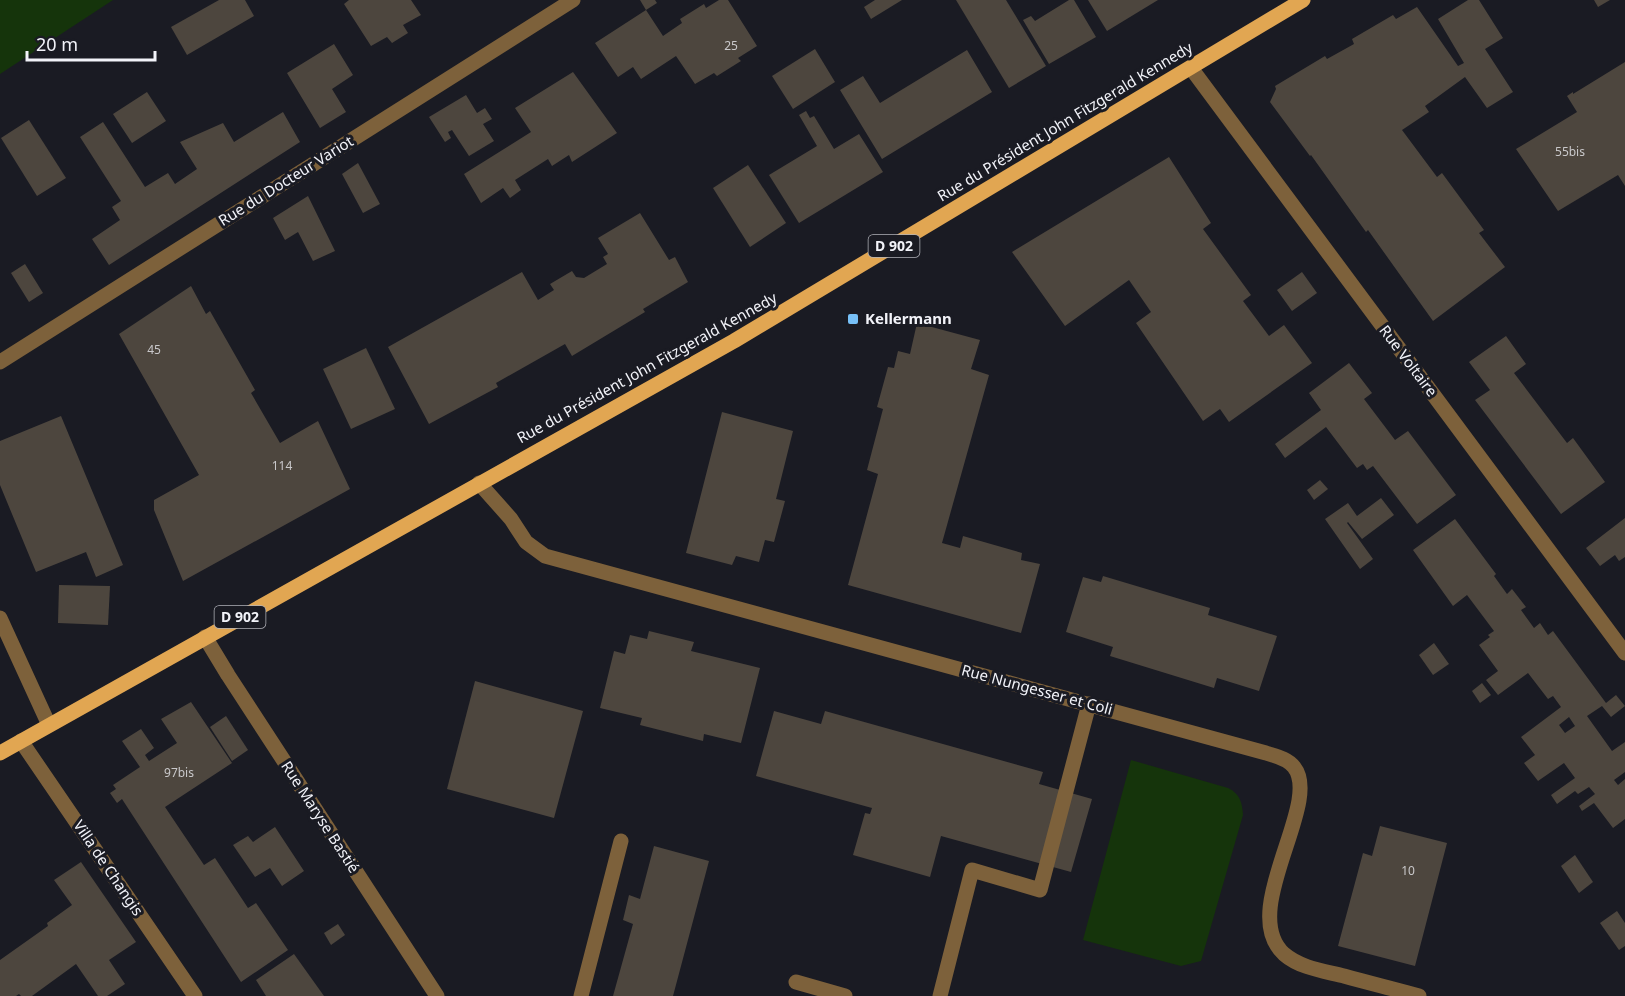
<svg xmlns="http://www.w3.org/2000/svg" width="1625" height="996" font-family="'Noto Sans',sans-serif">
	<rect width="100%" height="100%" fill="#1a1b23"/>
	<g fill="#15340b">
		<path d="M0 0H113L0 74Z"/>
		<path d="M1131 760 1228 788C1240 794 1242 802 1243 815L1201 961 1181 966 1083 940Z"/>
	</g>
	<g fill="#4d463e" fill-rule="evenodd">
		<path d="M219 0H245L254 16 187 55 171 27Z"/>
		<path d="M349 0H411L421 15 403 25 408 33 392 43 387 37 371 46 344 4Z"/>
		<path d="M640 0H655L657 3 646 10Z"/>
		<path d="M719 0H728L757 46 738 58 741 61 717 76 714 73 695 84 676 56 641 79 633 67 618 77 595 43 646 10 663 36 682 23 680 19 704 4 706 8Z"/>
		<path d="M875 0H902L871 19 864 7Z"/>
		<path d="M956 0H1006L1046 66 1009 88Z"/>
		<path d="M1069 0H1074L1096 37 1049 64 1023 20 1031 16 1035 21Z"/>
		<path d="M1088 0H1158L1107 31Z"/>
		<path d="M1468 0H1479L1503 38 1485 49 1513 92 1487 108 1465 77 1425 106 1429 112 1402 130 1437 177 1442 173 1484 230 1479 233 1505 267 1433 321 1368 230 1366 232 1311 155 1310 156 1270 102 1276 89 1275 86 1325 56 1327 59 1354 44 1352 39 1393 15 1396 19 1417 7 1458 66 1464 63 1438 19Z"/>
		<path d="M1594 0H1610L1598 7Z"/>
		<path d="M334 44 353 75 332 89 346 112 320 128 287 73Z"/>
		<path d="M815 49 835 82 793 109 772 76Z"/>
		<path d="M967 50 992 92 882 159 840 90 863 76 880 103Z"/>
		<path d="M1625 62V186L1618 175 1558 211 1516 149 1577 112 1567 96 1573 92V94Z"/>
		<path d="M573 72 617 133 572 162 569 155 552 166 548 159 515 180 521 190 510 198 503 188 481 203 464 174 531 132 515 108Z"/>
		<path d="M147 92 166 121 132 143 113 114Z"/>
		<path d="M466 95 477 113 485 108 492 119 483 124 494 141 469 156 452 130 448 132 451 138 445 142 429 117Z"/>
		<path d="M806 111 810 118 814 116 834 149 859 134 883 172 799 223 769 175 817 146 799 115Z"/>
		<path d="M283 112 300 142 109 265 92 239 120 220 112 207 121 201 80 137 103 122 145 187 168 173 175 184 197 169 180 142 223 123 234 142Z"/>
		<path d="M29 120 66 178 37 196 1 138Z"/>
		<path d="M1169 157 1211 223 1203 229 1251 295 1243 301 1269 336 1284 325 1312 363 1229 422 1220 409 1203 421 1136 323 1151 312 1129 280 1065 326 1012 252Z"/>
		<path d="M358 163 380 204 363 213 342 174Z"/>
		<path d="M748 165 786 223 750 247 713 188Z"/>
		<path d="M308 196 335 251 313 261 298 232 285 240 273 218Z"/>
		<path d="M640 213 669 260 675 257 688 282 643 309 645 312 572 356 565 344 496 383 498 387 429 424 388 347 522 272 538 300 554 290 550 284 572 271 576 277 584 278 607 264 603 257 608 254 598 238Z"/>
		<path d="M25 264 43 293 29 302 11 273Z"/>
		<path d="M1302 272 1317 293 1292 311 1277 290Z"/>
		<path d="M191 286 206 314 210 311 255 390 251 393 280 443 318 421 350 489 183 581 154 510V500L199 475 119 334Z"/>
		<path d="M917 323 980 340 971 369 989 375 942 543 960 548 963 536 1022 553 1021 560 1040 564 1021 633 848 585 878 474 867 470 883 409 877 407 888 367 894 368 898 351 910 354Z"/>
		<path d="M1506 336 1526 364 1514 373 1567 443 1573 438 1605 482 1561 514 1475 400 1490 390 1469 362Z"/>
		<path d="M366 348 395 409 351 429 323 369Z"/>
		<path d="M1349 363 1372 393 1364 399 1395 440 1408 431 1456 495 1417 524 1373 466 1367 470 1363 464 1357 468 1326 427 1285 458 1275 444 1321 410 1309 393Z"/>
		<path d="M722 412 793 431 776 499 785 501 774 542 765 540 759 562 736 556 732 565 686 553Z"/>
		<path d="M61 416 123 565 96 577 86 552 36 572 0 485V441Z"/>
		<path d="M1320 480 1328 489 1314 500 1307 490Z"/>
		<path d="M1381 498 1394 515 1362 539 1348 522 1347 523 1373 559 1360 569 1325 519 1348 503 1357 516Z"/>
		<path d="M1625 518V557L1619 561 1615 555 1600 566 1586 548Z"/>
		<path d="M1455 519 1496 574 1494 576 1507 594 1512 589 1526 607 1521 610 1534 628 1540 623 1548 635 1553 631 1606 703 1616 695 1625 706 1611 717 1602 706 1587 716 1612 751 1625 742V772L1614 780 1618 785 1625 779V819L1613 828 1594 803 1582 811 1579 806 1595 794 1589 787 1578 794 1575 791 1557 804 1551 795 1575 778 1564 763 1538 781 1524 763 1535 755 1521 737 1561 707 1553 696 1548 699 1528 673 1498 695 1486 680 1498 671 1479 645 1490 637 1488 635 1494 631 1467 595 1453 606 1413 550ZM1569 717 1575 726 1565 733 1559 725Z"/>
		<path d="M1103 576 1210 608 1208 615 1277 636 1259 691 1217 678 1214 688 1110 656 1113 647 1066 632 1083 577 1101 582Z"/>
		<path d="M59 585 110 586 108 625 58 623Z"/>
		<path d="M649 631 694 642 691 651 760 668 741 743 704 734 703 741 640 725 642 718 600 708 614 651 625 654 630 635 647 639Z"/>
		<path d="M1434 643 1449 664 1433 675 1419 655Z"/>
		<path d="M475 681 583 711 554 818 447 789Z"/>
		<path d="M1482 683 1491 695 1480 703 1472 691Z"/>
		<path d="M191 702 232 763 165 807 204 865 215 858 248 908 256 903 288 950 241 982 122 799 117 803 110 793 116 789 113 785 140 767 122 741 141 729 154 748 145 755 149 761 177 743 161 719Z"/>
		<path d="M774 711 821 724 825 711 1043 772 1039 784 1092 799 1071 872 941 836 930 877 853 855 865 813 870 814 872 808 756 776Z"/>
		<path d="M226 716 248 750 232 761 210 727Z"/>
		<path d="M1380 826 1447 843 1415 966 1338 946 1363 853 1372 856Z"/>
		<path d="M275 827 304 871 282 886 270 868 255 877 233 845 248 836 253 842Z"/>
		<path d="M654 846 709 861 673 996H613L633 924 623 920 629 895 640 899Z"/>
		<path d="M1575 855 1593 882 1579 893 1561 866Z"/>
		<path d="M81 862 136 942 109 960 125 984 107 996H98L76 964 32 996H21L19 994 16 996H0V960L48 926 47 923 72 905 54 880Z"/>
		<path d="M1617 911 1625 923V946L1619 950 1600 923Z"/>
		<path d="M338 924 345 935 331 945 324 933Z"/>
		<path d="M294 954 324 996H266L256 980Z"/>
	</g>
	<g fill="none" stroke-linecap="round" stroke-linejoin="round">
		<g stroke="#7d613b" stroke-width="15">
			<path d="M796 982 845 996"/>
			<path d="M581 996 621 841"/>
			<path d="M940 996 972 870 1040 890 1089 704"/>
		</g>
		<g stroke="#7d613b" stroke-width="15">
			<path d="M1191 68 1625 653"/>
			<path d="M0 362 573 0"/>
			<path d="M479 483 511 519 526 542 545 556 1266 753C1275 756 1287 758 1294 767 1323 803 1237 911 1284 954 1300 968 1324 971 1344 976 1369 983 1394 989 1419 996"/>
			<path d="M0 618 49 725"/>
			<path d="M205 637 228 675 437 996"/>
			<path d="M21 741 195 996"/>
		</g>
		<path stroke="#e1a652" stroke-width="15" d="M0 753 734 341 1303 0"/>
	</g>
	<rect fill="#77c0f7" stroke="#1a1b23" stroke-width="2" x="847" y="313" width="12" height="12" rx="3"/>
	<g text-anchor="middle" stroke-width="6" stroke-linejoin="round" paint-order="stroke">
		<g font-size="12" fill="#c9c8ca">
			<text x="731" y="50">25</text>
			<text x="1570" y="156">55bis</text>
			<text x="154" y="354">45</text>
			<text x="282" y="470">114</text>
			<text x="179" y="777">97bis</text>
			<text x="1408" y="875">10</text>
		</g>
		<g fill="#1a1b23" stroke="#b1b2b9" stroke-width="1.5">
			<rect x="868.5" y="235" width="51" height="22" rx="4.5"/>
			<rect x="214.5" y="606" width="51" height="22" rx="4.5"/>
		</g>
		<g font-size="14" font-weight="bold" fill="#f2f3f9">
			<text x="894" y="251">D 902</text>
			<text x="240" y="622">D 902</text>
		</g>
		<g font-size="15" fill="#f2f3f9" stroke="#1a1b23">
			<text transform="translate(1065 122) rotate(-31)" y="5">Rue du Président John Fitzgerald Kennedy</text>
			<text transform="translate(286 181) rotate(-32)" y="5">Rue du Docteur Variot</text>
			<text transform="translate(1408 361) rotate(53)" y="5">Rue Voltaire</text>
			<text transform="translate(647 368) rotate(-29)" y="5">Rue du Président John Fitzgerald Kennedy</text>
			<text transform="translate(1037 690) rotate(15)" y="5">Rue Nungesser et Coli</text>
			<text transform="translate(320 817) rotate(57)" y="5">Rue Maryse Bastié</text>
			<text transform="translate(108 868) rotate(56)" y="5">Villa de Changis</text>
		</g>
		<g font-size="15" font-weight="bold" fill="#f2f3f9" stroke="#1a1b23" text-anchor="start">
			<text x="865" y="324">Kellermann</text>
		</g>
	</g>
	<path d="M27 51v9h128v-9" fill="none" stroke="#f2f3f9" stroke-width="3"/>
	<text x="36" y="51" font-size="18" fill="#f2f3f9" stroke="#1a1b23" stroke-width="4.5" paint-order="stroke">20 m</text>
</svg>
